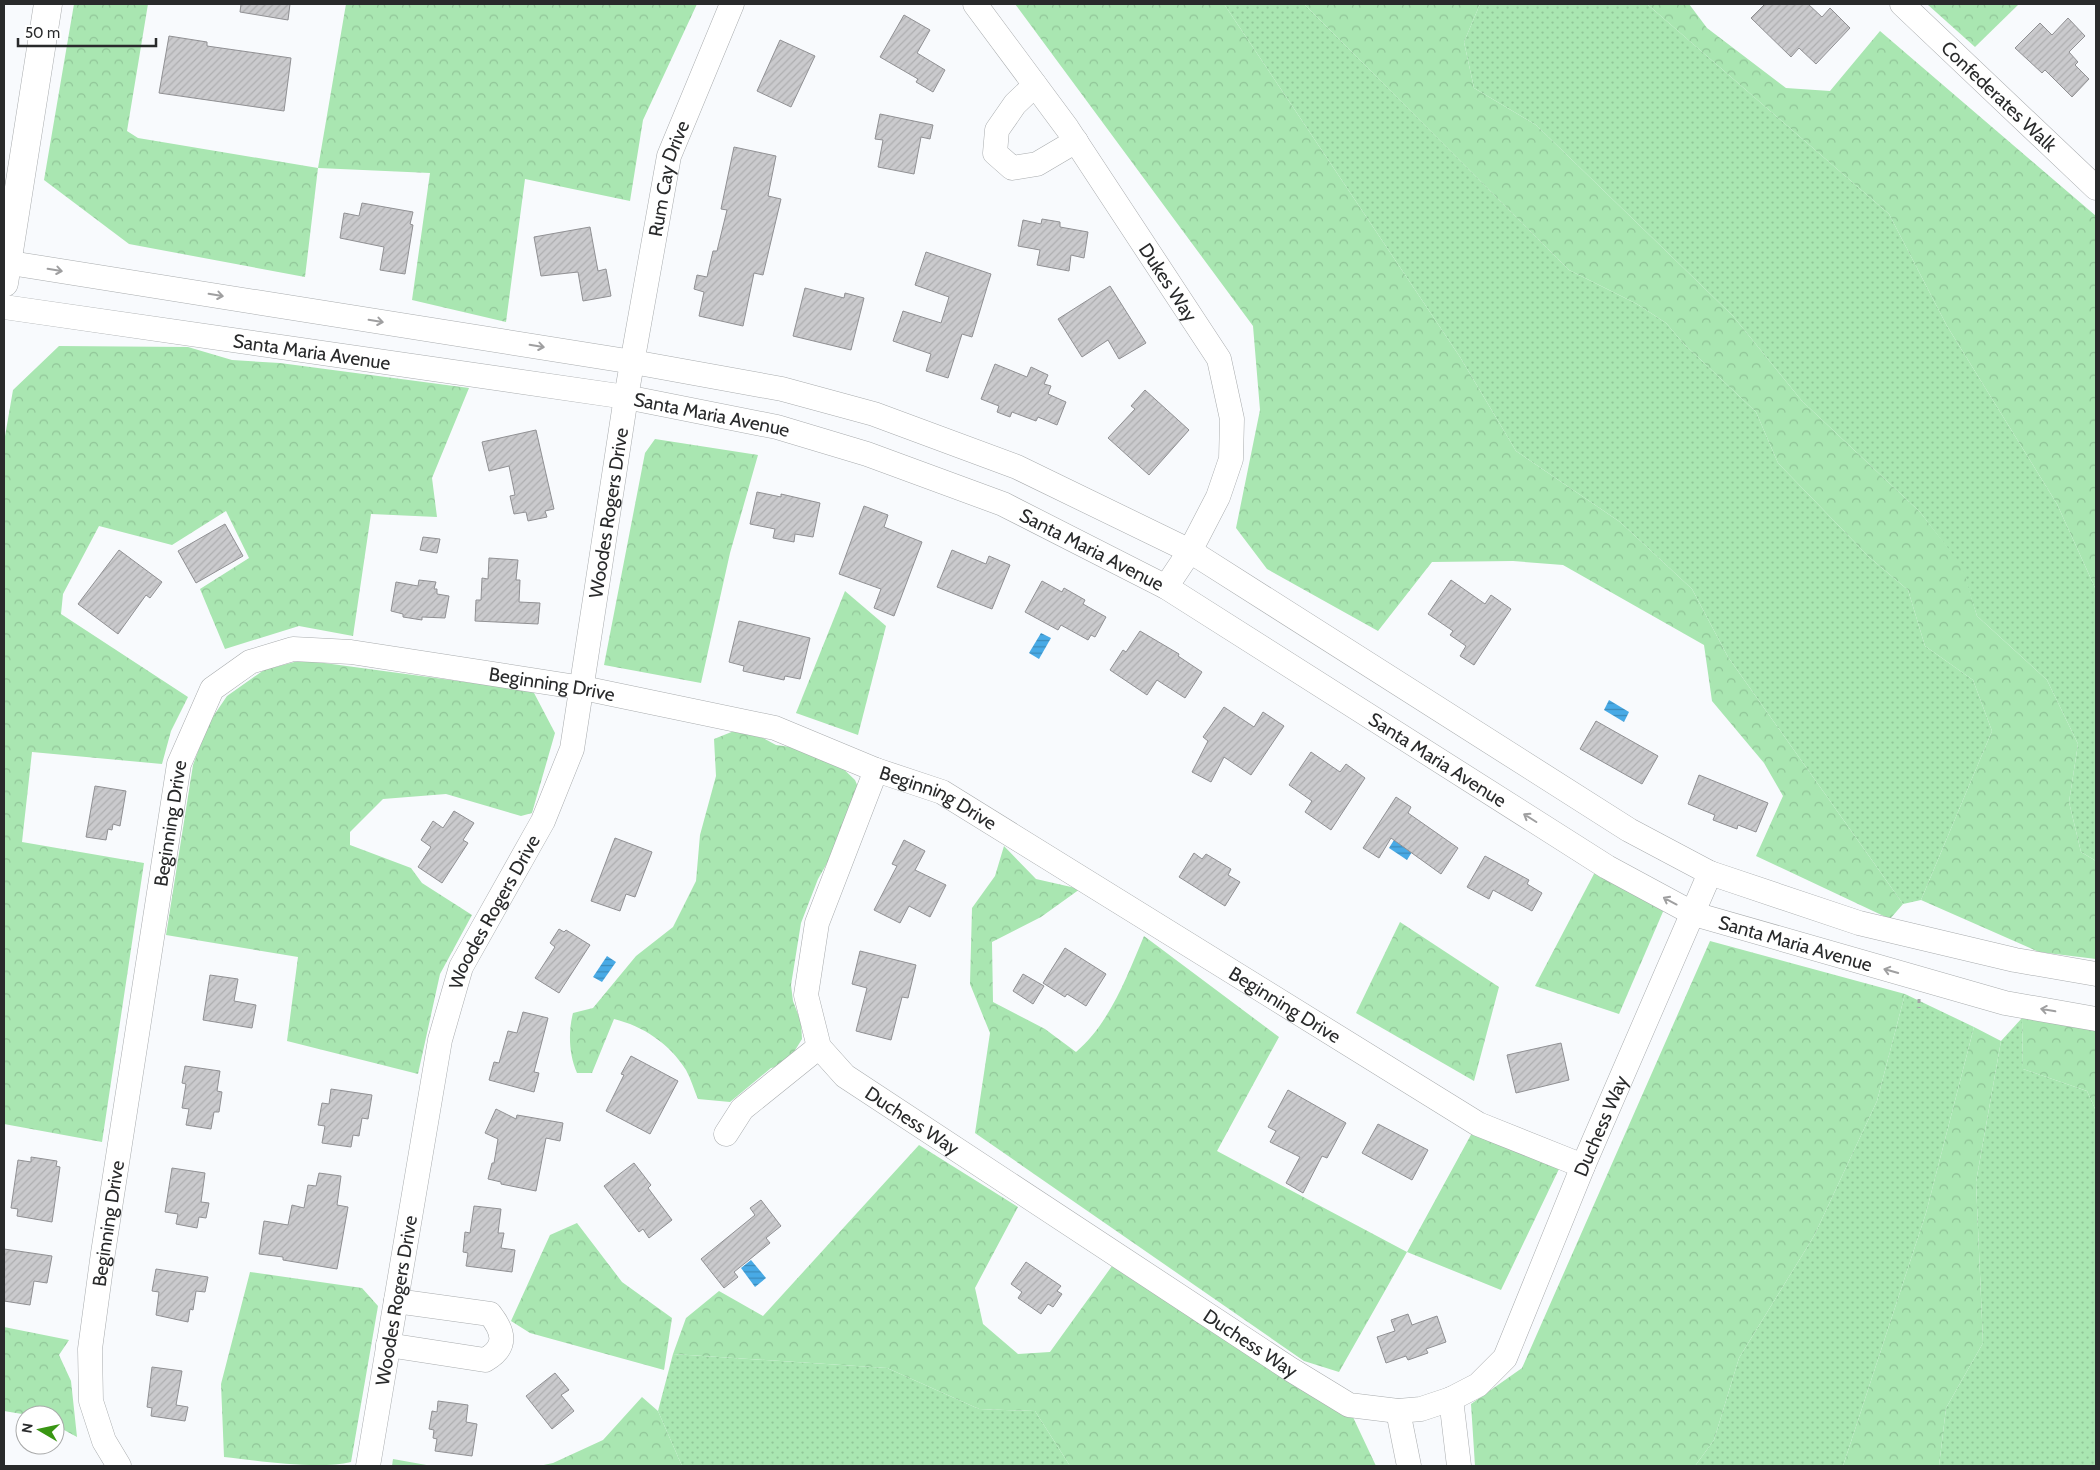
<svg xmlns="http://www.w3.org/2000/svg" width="2100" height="1470" font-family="Cabin,sans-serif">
	<defs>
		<pattern id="grass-dots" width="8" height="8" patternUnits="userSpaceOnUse" patternTransform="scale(1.25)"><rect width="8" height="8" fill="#a9e6b1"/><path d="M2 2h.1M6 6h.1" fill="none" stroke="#91c598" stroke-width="1.8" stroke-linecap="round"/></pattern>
		<pattern id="forest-crowns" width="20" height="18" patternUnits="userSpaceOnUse" patternTransform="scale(1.25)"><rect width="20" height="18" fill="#a9e6b1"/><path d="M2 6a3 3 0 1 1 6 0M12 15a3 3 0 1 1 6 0" fill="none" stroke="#91c598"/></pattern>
		<pattern id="water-rules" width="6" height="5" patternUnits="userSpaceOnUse" patternTransform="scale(1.25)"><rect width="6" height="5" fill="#48aae6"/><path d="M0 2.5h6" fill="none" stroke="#3c8bbb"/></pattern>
		<pattern id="building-hatch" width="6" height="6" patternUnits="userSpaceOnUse" patternTransform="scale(1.25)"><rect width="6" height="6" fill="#cacacd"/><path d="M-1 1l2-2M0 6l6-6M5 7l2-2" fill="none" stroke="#aeaeb0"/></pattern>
	</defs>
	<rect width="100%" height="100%" fill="#f8fafd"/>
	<g fill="url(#grass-dots)">
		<path d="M1224 4H1304L1569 270 1637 304 1666 323 1684 344 1756 412 1778 463 1869 557 1908 590 1925 646 1973 680 1992 731 1921 900 1903 904 1728 657 1692 589 1620 522 1516 451 1460 357Z"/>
		<path d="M1480 4H1647L1889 214 1947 326 2057 504 2096 590V861L2081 852 2069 802 2078 744 2047 680 1977 616 1961 566 1920 512 1802 401 1733 316 1536 125 1474 88 1464 42Z"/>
		<path d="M1905 994 1974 1027 1926 1213 1843 1466H1695L1714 1440 1739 1358 1814 1236 1877 1101Z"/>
		<path d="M2022 1018 2023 1069 2087 1091 2096 1111V1466H1939L1946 1408 1983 1343 1976 1182 2001 1041Z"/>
		<path d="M673 1354 887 1368 979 1409 1035 1411 1070 1466H682L658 1411Z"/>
	</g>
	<g fill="url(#forest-crowns)">
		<path d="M74 4H148L127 131 138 138 318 168 346 4H697L643 120 630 201 525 179 506 322 412 300 430 173 318 168 305 277 129 244 44 180Z"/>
		<path d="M1015 4H1224L1460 357 1516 451 1620 522 1692 589 1728 657 1903 904 1890 919 1756 856 1783 796 1764 763 1712 701 1704 645 1563 565 1513 561 1432 562 1378 631 1267 569 1236 528 1260 410 1253 326Z"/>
		<path d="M1304 4H1480L1464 42 1474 88 1536 125 1733 316 1802 401 1920 512 1962 566 1977 616 2047 680 2078 744 2069 802 2081 852 2096 861V959L2039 952 1921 900 1992 731 1973 680 1925 646 1908 590 1869 557 1778 463 1756 412 1684 344 1666 323 1637 304 1569 270Z"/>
		<path d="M1647 4H1689L1707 28 1786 88 1830 91 1880 31 2096 216V590L2057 504 1947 326 1889 214Z"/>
		<path d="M1927 4H2019L1975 47Z"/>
		<path d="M59 346 188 347 232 360 280 363 469 388 432 478 437 517 371 514 353 636 299 626 225 649 200 589 249 558 226 511 172 545 99 526 63 594 61 614 188 697 171 731 162 764 32 752 22 842 144 863 102 1142 4 1124V442L13 390Z"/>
		<path d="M655 439 758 455 730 553 701 683 604 665 645 453Z"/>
		<path d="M845 591 886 626 858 735 796 713Z"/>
		<path d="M302 660 533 691 555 733 532 813 521 816 446 794 383 799 350 832V845L411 868 422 883 472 915 440 974 418 1074 287 1041 298 957 166 935 193 765 208 724 227 696 264 670Z"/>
		<path d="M734 731 763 738 776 745 805 749 833 759 855 780 858 787 849 825 818 879 801 923 791 985 793 1001 801 1022 802 1039 786 1065 771 1068 730 1102 698 1099C694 1090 691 1079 686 1070 670 1044 643 1026 614 1019L592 1073H577C569 1055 568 1032 573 1013L593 1008 636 956 673 927 696 881 700 835 716 776 714 739Z"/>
		<path d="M1004 846 1036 879 1080 889 1041 917 992 942 993 1002 1045 1029 1076 1052C1110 1023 1127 976 1144 936L1279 1037 1217 1151 1407 1252 1473 1131 1559 1169 1501 1290 1407 1252 1339 1372 1304 1361 975 1133 990 1033 970 984 972 908 995 876Z"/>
		<path d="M1596 870 1665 907 1619 1014 1535 986Z"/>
		<path d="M1400 922 1499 987 1474 1081 1356 1013Z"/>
		<path d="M1710 941 1905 994 1877 1101 1814 1236 1739 1358 1714 1440 1695 1466H1475L1471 1404 1522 1368Z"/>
		<path d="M2022 1018 2096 1030V1111L2087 1091 2023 1069Z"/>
		<path d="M1974 1027 2001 1041 1976 1182 1983 1343 1946 1408 1939 1466H1843L1926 1213Z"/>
		<path d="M919 1145 1018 1207 975 1288 983 1324 1018 1354 1050 1352 1112 1266 1352 1415 1376 1466H1070L1035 1411 979 1409 887 1368 673 1354 686 1318 719 1291 763 1316Z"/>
		<path d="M577 1223 622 1282 672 1318 664 1370 530 1333 511 1321 550 1235Z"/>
		<path d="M250 1272 362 1288 378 1306 351 1462C319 1470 259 1461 224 1457L221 1384Z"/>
		<path d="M4 1327 69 1340 59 1355 71 1381 77 1437 55 1425V1415H28L4 1411Z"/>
		<path d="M642 1397 658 1411 682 1466H539L553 1463 603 1440Z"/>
		<path d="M393 1459 432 1466H392Z"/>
	</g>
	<g fill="url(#water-rules)">
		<path d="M1041 633 1051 638 1039 659 1029 653Z"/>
		<path d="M1609 700 1629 712 1624 722 1604 710Z"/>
		<path d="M1394 840 1412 852 1407 860 1389 848Z"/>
		<path d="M607 956 616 962 602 982 593 977Z"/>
		<path d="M751 1260 766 1278 755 1287 741 1268Z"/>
	</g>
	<g fill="url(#building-hatch)" stroke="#909093">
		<path d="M241 4H290L288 20 240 12Z"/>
		<path d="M1765 4H1808L1822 17 1830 8 1850 28 1816 64 1799 48 1791 57 1751 18Z"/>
		<path d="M904 15 930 30 917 53 945 70 933 92 916 82 918 79 880 57Z"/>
		<path d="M2068 18 2085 36 2069 52 2078 62 2075 65 2089 79 2072 97 2045 70 2042 73 2015 48 2040 23 2052 35Z"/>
		<path d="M169 36 207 42V46L291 58 284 111 159 93Z"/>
		<path d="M780 40 815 56 791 107 757 91Z"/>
		<path d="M880 114 933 125 930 139 921 137 914 174 878 167 883 140 875 139Z"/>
		<path d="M734 147 776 156 768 196 781 199 763 275 754 273 743 326 699 316 704 292 694 289 697 275 707 277 713 251H717L727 210 721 209Z"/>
		<path d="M362 203 413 212 410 224 413 225 405 274 380 270 384 247 340 238 344 213 359 216Z"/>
		<path d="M1042 219 1060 222V227L1088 232 1084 258 1071 255 1069 271 1037 265 1040 250 1018 246 1023 220 1041 224Z"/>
		<path d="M590 227 598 271 606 269 611 296 583 301 578 272 541 276 534 237Z"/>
		<path d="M926 252 991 274 972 337 962 334 948 378 926 371 931 354 893 341 903 311 941 323 949 297 915 285Z"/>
		<path d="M1110 286 1146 343 1119 359 1108 340 1082 357 1058 319Z"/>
		<path d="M805 288 844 298 845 293 864 298 851 350 793 336Z"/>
		<path d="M995 364 1027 377 1031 367 1048 375 1044 384 1051 386 1048 394 1066 402 1057 425 1038 417 1036 421 1012 412 1010 417 997 412 999 406 981 399Z"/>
		<path d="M1145 390 1189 430 1149 475 1108 438 1135 409 1131 406Z"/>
		<path d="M536 430 554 509 545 511 547 517 528 521 526 512 514 514 510 496 515 495 509 466 489 471 482 442Z"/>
		<path d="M757 492 781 497V494L820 503 813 537 795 534 794 542 773 538 775 529 750 524Z"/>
		<path d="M864 506 888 515 884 527 922 542 894 616 874 608 881 589 839 574Z"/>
		<path d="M225 524 243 556 196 583 178 551Z"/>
		<path d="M423 537 440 539 437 553 420 550Z"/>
		<path d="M119 550 162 582 150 598 146 595 118 634 78 604Z"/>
		<path d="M952 550 986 564 989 556 1010 565 992 609 937 587Z"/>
		<path d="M489 558 518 560 516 580H520L519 602 540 603 538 624 475 621 476 600H481L482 578 488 579Z"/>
		<path d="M419 580 436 582 434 589H437V594L449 596 445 618 422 617V620L403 617V614L391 611 396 582 418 586Z"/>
		<path d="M1451 580 1485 604 1491 595 1511 609 1474 665 1460 656 1466 646 1450 635 1453 631 1428 614Z"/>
		<path d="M1042 581 1062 592 1064 588 1085 600 1083 604 1106 617 1095 637 1091 635 1088 640 1061 625 1058 630 1025 612Z"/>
		<path d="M739 621 810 638 800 679 785 676 784 680 743 671 744 666 729 662Z"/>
		<path d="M1140 631 1179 654 1178 656 1202 672 1185 698 1157 680 1147 695 1110 670 1123 650 1126 652Z"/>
		<path d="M1224 707 1254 727 1263 712 1284 726 1251 775 1224 757 1211 782 1192 772 1208 741 1203 737Z"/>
		<path d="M1596 721 1658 756 1642 784 1580 749Z"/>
		<path d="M1311 752 1340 772 1346 764 1365 778 1331 830 1305 812 1312 801 1289 785Z"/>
		<path d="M1699 775 1768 803 1756 832 1738 825 1737 829 1713 820 1715 815 1688 804Z"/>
		<path d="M95 786 126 791 120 826 113 824 112 830 108 829 106 840 86 837Z"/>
		<path d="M1396 797 1411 807 1408 813 1458 848 1441 874 1391 838 1379 858 1363 848Z"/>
		<path d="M454 811 474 823 463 840 468 843 442 883 418 867 431 847 421 840 433 821 443 828Z"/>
		<path d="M615 838 652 852 635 897 626 894 620 911 591 901Z"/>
		<path d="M904 840 925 851 915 870 946 885 930 917 909 906 900 923 874 910 897 866 892 864Z"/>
		<path d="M1194 853 1202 859 1206 854 1231 869 1228 875 1240 882 1225 906 1179 877Z"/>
		<path d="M1485 856 1529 880 1527 884 1542 893 1532 911 1493 890 1489 899 1467 887Z"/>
		<path d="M559 929 564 932 566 930 590 945 559 993 535 978 555 947 550 943Z"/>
		<path d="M1065 948 1106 974 1086 1006 1067 994 1065 997 1043 983Z"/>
		<path d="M860 951 916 965 908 998 902 997 891 1040 856 1031 867 988 852 984Z"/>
		<path d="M1023 974 1044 986 1033 1004 1013 991Z"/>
		<path d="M210 975 238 979 234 1001 256 1005 252 1028 203 1020Z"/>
		<path d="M523 1012 548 1018 534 1072 539 1073 534 1092 489 1080 494 1062 499 1063 508 1031 517 1033Z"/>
		<path d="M1561 1043 1569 1080 1516 1093 1507 1055Z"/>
		<path d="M631 1056 678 1081 650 1134 606 1111 624 1075 621 1074Z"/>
		<path d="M185 1066 220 1071 217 1091 222 1092 219 1112H214L211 1129 186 1125 189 1109 182 1108 186 1084 182 1083Z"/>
		<path d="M331 1089 372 1095 368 1119 362 1118 359 1136 353 1135 351 1147 322 1143 325 1126 318 1125 322 1103 329 1104Z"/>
		<path d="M1288 1090 1346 1123 1327 1158 1322 1156 1303 1193 1286 1183 1300 1157 1270 1142 1276 1131 1268 1127Z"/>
		<path d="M496 1109 516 1119 517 1115 563 1123 560 1141 546 1138 536 1191 501 1184V1182L488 1179 492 1163H494L498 1139 485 1133Z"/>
		<path d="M1378 1124 1428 1150 1412 1180 1362 1153Z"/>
		<path d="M31 1157 57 1161 56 1166 60 1167 52 1222 17 1216 18 1209 11 1208 18 1160 31 1162Z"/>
		<path d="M634 1163 651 1185 648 1188 672 1220 649 1238 643 1229 639 1232 604 1186Z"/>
		<path d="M172 1168 205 1173 201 1202 209 1203 206 1218 199 1217 197 1228 176 1224 178 1214 165 1212Z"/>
		<path d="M319 1173 341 1176 337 1205 348 1207 337 1269 283 1260V1257L259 1254 264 1221 288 1225 292 1205 304 1208 308 1185 316 1186Z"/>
		<path d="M761 1200 781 1226 766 1238 770 1243 734 1272 738 1277 724 1288 701 1259 755 1215 750 1208Z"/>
		<path d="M474 1206 501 1209 498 1233H504L501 1248 515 1250 512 1272 466 1266 468 1253 463 1252 465 1232 470 1233Z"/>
		<path d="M4 1249 52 1256 47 1283 34 1281 30 1305 4 1301Z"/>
		<path d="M1026 1262 1061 1286 1057 1291 1062 1294 1053 1307 1048 1304 1041 1314 1018 1298 1022 1292 1011 1284Z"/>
		<path d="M156 1269 208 1277 205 1292 196 1291 193 1310 190 1309 188 1322 156 1315 159 1292 152 1291Z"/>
		<path d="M1408 1314 1412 1325 1437 1316 1446 1342 1426 1349 1428 1353 1408 1360 1406 1356 1386 1363 1377 1337 1395 1331 1391 1320Z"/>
		<path d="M152 1367 182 1371 176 1405 188 1407 185 1421 151 1416 152 1408 147 1407Z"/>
		<path d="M555 1373 569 1390 561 1395 574 1411 552 1429 526 1396Z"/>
		<path d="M438 1401 468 1405 466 1422 477 1424 472 1456 435 1451 437 1439 433 1438 434 1430 429 1429 432 1411 437 1412Z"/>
	</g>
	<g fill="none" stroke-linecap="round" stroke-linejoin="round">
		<g stroke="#a9acae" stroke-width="25">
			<g id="minor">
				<path id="s1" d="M975 4 1067 128 1219 359 1232 419 1231 459 1218 497 1190 551 1166 587"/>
				<path id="s2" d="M1902 4 2096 188"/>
				<path d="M1035 85 1015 104 997 130 995 153 1012 168 1037 164 1076 141"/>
				<path d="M4 262 633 362 782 389 874 414 1017 467 1190 551 1629 830 1710 873 1859 923 2015 960 2096 974"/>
				<path id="s3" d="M4 307 626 397 777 427 867 454 1003 504 1166 587 1607 867 1694 914 2005 1003 2096 1019"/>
				<path id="s4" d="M876 770 817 923 806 995 819 1047 845 1076 1290 1369 1349 1405 1398 1411 1421 1409 1451 1399 1478 1385 1505 1358 1583 1166 1710 873"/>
				<path d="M726 1134 742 1109 819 1047"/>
				<path d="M388 1345 485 1360C508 1347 504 1332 490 1314L396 1301"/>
				<path d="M1451 1399 1459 1466"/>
				<path d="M1398 1411 1409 1466"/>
				<path id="s5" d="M119 1466 104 1441 91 1401 90 1349 103 1253 179 764 212 689 250 662 293 649 351 652 583 688 775 728 876 770 942 792 1478 1124 1583 1166"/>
				<path id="s6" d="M368 1466 440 1040 461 967 543 821 572 749 626 397 669 156 732 4"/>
			</g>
		</g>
		<g stroke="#a9acae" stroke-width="29">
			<path id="major" d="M4 283 48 4"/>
		</g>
		<path stroke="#a1a3a5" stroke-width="3" stroke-dasharray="4 4" stroke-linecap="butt" d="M1919 999V1008"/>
		<use href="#minor" stroke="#fff" stroke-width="24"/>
		<use href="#major" stroke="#fff" stroke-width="28"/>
	</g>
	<defs><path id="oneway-shaft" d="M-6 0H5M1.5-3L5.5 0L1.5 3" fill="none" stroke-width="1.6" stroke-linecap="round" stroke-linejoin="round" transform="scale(1.25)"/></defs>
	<g stroke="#9f9fa0">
		<use href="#oneway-shaft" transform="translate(55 270) rotate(9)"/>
		<use href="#oneway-shaft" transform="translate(216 295) rotate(9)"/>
		<use href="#oneway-shaft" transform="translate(376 321) rotate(9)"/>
		<use href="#oneway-shaft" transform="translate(537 346) rotate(9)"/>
		<use href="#oneway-shaft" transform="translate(1530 818) rotate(-148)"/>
		<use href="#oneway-shaft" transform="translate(1670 901) rotate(-152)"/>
		<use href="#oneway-shaft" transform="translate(1891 971) rotate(-164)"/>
		<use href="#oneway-shaft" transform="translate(2048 1010) rotate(-170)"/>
	</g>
	<g text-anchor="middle" stroke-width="4" stroke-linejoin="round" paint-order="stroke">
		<g font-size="19" fill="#292a2b" stroke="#fff">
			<text dy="7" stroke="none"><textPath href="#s2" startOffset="134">Confederates Walk</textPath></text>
			<text dy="7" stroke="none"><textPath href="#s6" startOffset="1332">Rum Cay Drive</textPath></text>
			<text dy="7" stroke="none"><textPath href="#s1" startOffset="339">Dukes Way</textPath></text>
			<text dy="7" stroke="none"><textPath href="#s3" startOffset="311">Santa Maria Avenue</textPath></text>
			<text dy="7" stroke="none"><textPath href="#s3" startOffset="716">Santa Maria Avenue</textPath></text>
			<text dy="7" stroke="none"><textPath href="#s6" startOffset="992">Woodes Rogers Drive</textPath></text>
			<text dy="7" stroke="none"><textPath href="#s3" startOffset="1121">Santa Maria Avenue</textPath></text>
			<text dy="7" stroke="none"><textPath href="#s5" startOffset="1150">Beginning Drive</textPath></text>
			<text dy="7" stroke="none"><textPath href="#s3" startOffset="1526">Santa Maria Avenue</textPath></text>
			<text dy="7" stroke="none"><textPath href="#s5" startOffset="1555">Beginning Drive</textPath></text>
			<text dy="7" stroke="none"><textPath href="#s5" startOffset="655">Beginning Drive</textPath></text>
			<text dy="7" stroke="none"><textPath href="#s6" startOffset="572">Woodes Rogers Drive</textPath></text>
			<text dy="7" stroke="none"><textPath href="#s3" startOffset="1931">Santa Maria Avenue</textPath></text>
			<text dy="7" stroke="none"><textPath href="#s5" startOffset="1960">Beginning Drive</textPath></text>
			<text dy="7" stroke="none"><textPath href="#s4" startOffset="410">Duchess Way</textPath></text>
			<text dy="7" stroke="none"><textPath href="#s4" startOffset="1355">Duchess Way</textPath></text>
			<text dy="7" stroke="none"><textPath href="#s5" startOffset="250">Beginning Drive</textPath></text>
			<text dy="7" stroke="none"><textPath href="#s6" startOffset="168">Woodes Rogers Drive</textPath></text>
			<text dy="7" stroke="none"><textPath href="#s4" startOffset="815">Duchess Way</textPath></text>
		</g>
	</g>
	<rect width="2100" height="1470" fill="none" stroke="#292a2b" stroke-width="10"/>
	<g transform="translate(40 1430) rotate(279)"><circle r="24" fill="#ffffff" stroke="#a9aaaa"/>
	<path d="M0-4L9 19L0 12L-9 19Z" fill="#399613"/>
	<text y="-8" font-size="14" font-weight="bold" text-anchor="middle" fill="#292a2b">N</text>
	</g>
	<path d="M18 38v8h138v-8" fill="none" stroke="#292a2b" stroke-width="2.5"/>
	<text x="25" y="38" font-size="15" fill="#292a2b" stroke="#ffffff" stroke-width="4" paint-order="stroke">50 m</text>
</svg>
